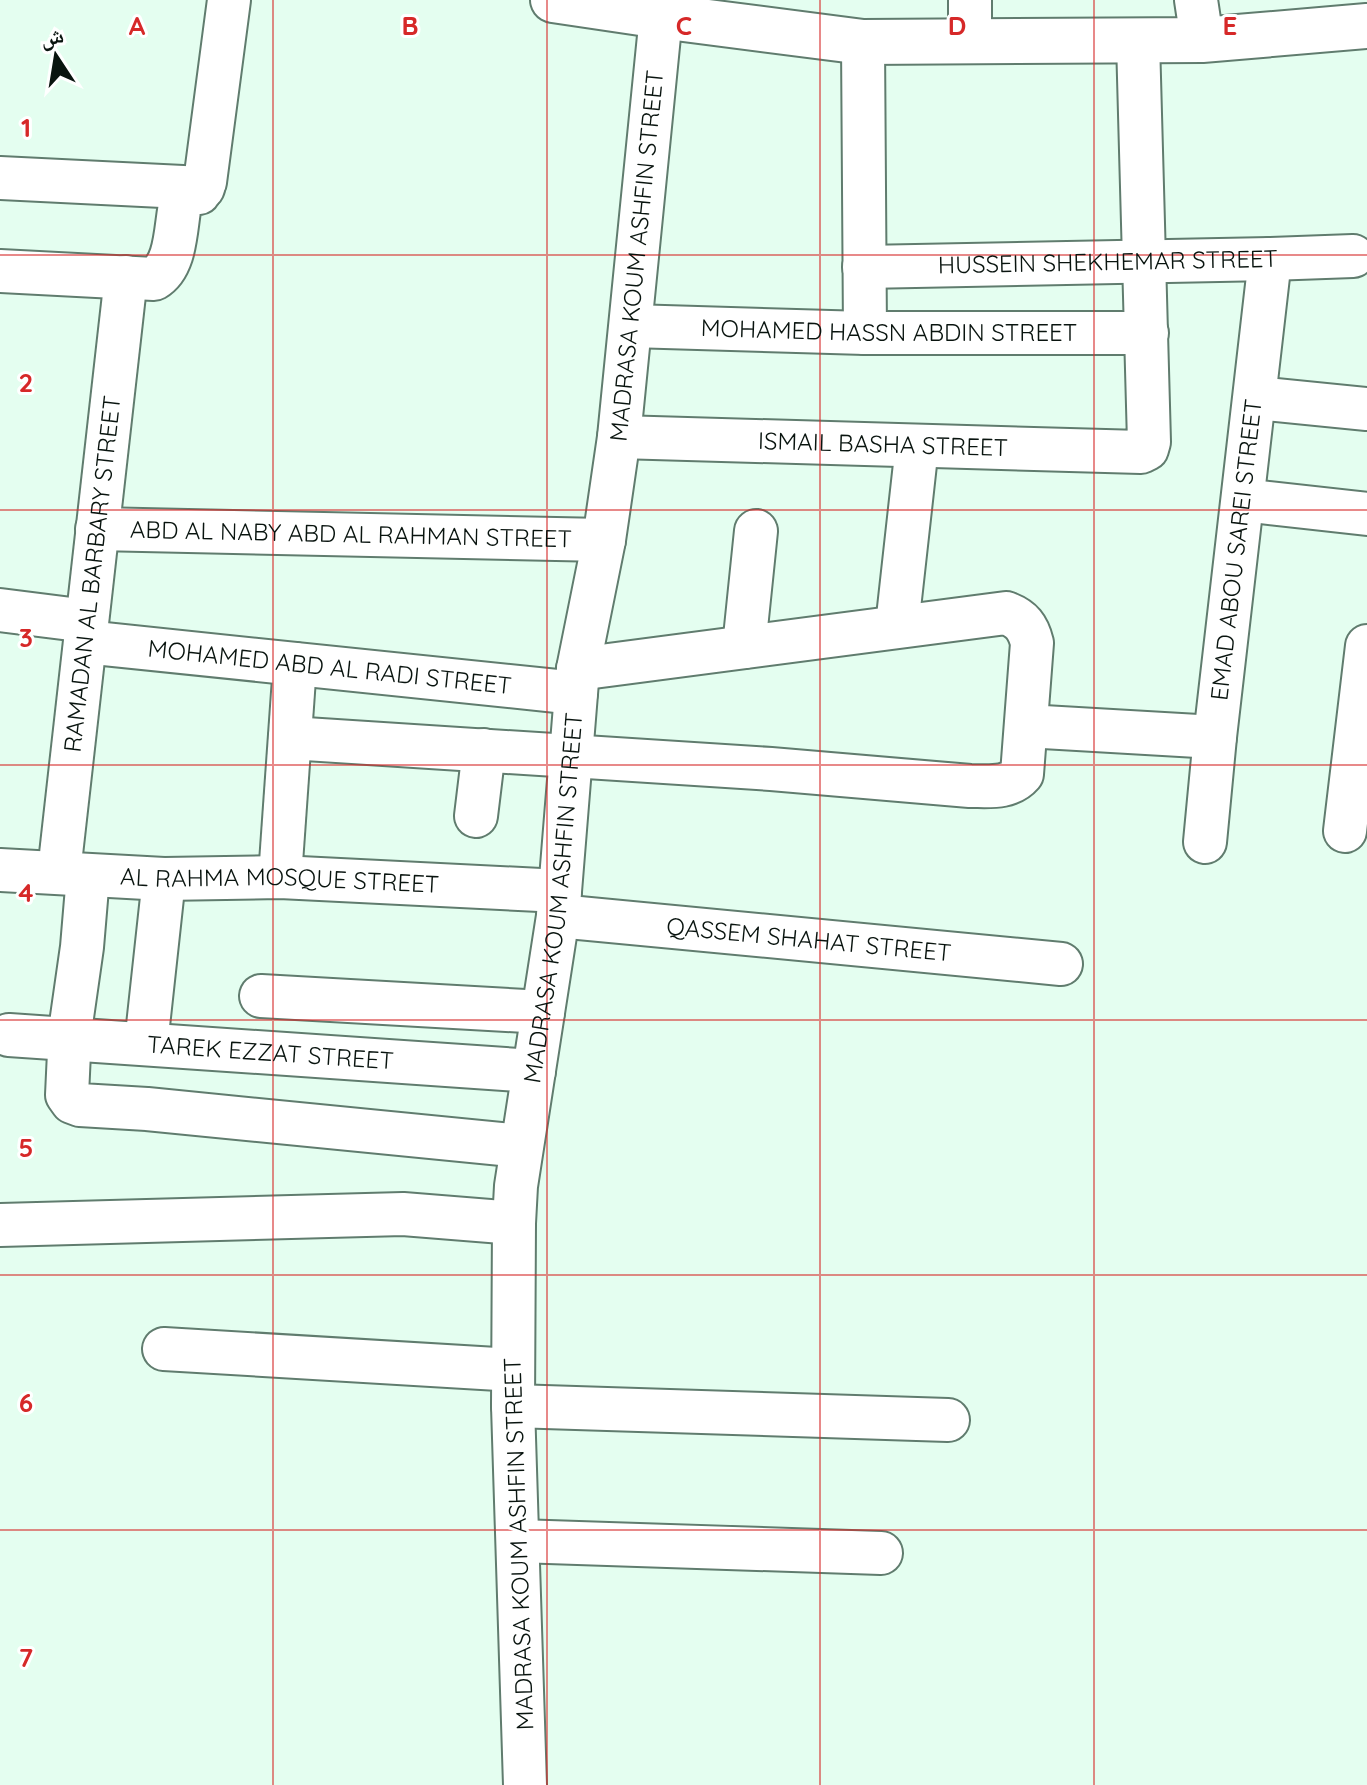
<svg xmlns="http://www.w3.org/2000/svg" width="1367" height="1785" font-family="Quicksand,'Noto Naskh Arabic',sans-serif">
	<rect width="100%" height="100%" fill="#e4fef0"/>
	<g fill="none" stroke-linecap="round" stroke-linejoin="round">
		<g stroke="#607c6e" stroke-width="46">
			<g id="street">
				<path d="M970 0V42"/>
				<path d="M1196 0 1202 40"/>
				<path d="M863 42 865 333"/>
				<path d="M0 178 203 188"/>
				<path id="s1" d="M864 267 1270 259 1353 256"/>
				<path d="M0 271 154 279C178 265 175 224 181 200L185 195 199 193 205 182 229 0"/>
				<path id="s2" d="M631 326 865 333H1147"/>
				<path d="M1255 398 1367 409"/>
				<path id="s3" d="M619 437 1141 452 1147 449 1149 442 1138 41"/>
				<path d="M1243 500 1367 514"/>
				<path id="s4" d="M97 529 604 540"/>
				<path d="M0 610 87 621"/>
				<path d="M897 626 917 446"/>
				<path id="s5" d="M85 642 576 693"/>
				<path d="M744 647 756 531"/>
				<path d="M1026 726 1215 737"/>
				<path d="M290 738 771 769 970 786C989 786 1009 789 1022 774L1032 643C1028 627 1022 619 1006 613L578 669"/>
				<path d="M476 816 484 750"/>
				<path d="M1345 831 1367 646"/>
				<path id="s6" d="M1205 842 1215 737 1270 259"/>
				<path id="s7" d="M0 870 164 879 280 877 560 891"/>
				<path id="s8" d="M59 872 126 277"/>
				<path d="M88 876 82 947 70 1031 67 1095 72 1102 80 1105 147 1109 521 1146"/>
				<path d="M280 877 295 664"/>
				<path id="s9" d="M558 916 1061 964"/>
				<path d="M261 996 543 1012"/>
				<path id="s10" d="M9 1035 534 1071"/>
				<path d="M146 1044 164 879"/>
				<path d="M0 1225 403 1214 514 1223"/>
				<path d="M164 1349 513 1370"/>
				<path d="M513 1406 948 1420"/>
				<path d="M518 1541 881 1553"/>
				<path id="s11" d="M525 1785 513 1406 514 1223 516 1186 558 916 578 669 604 540 619 437 661 16"/>
			</g>
		</g>
		<g stroke="#607c6e" stroke-width="48">
			<path id="secondary" d="M553 0 661 16 863 42 1202 40 1367 26"/>
		</g>
		<use href="#street" stroke="#fff" stroke-width="42"/>
		<use href="#secondary" stroke="#fff" stroke-width="44"/>
	</g>
	<path fill="none" stroke="#d62828" stroke-width="2" stroke-opacity="0.55" d="M273 0V1785M547 0V1785M820 0V1785M1094 0V1785M0 255H1367M0 510H1367M0 765H1367M0 1020H1367M0 1275H1367M0 1530H1367"/>
	<g text-anchor="middle" stroke-width="6" stroke-linejoin="round" paint-order="stroke">
		<g font-size="24" fill="#09140f" stroke="#fff">
			<text dy="8" stroke="none"><textPath href="#s11" startOffset="1538">MADRASA KOUM ASHFIN STREET</textPath></text>
			<text dy="8" stroke="none"><textPath href="#s1" startOffset="244">HUSSEIN SHEKHEMAR STREET</textPath></text>
			<text dy="8" stroke="none"><textPath href="#s2" startOffset="258">MOHAMED HASSN ABDIN STREET</textPath></text>
			<text dy="8" stroke="none"><textPath href="#s3" startOffset="264">ISMAIL BASHA STREET</textPath></text>
			<text dy="8" stroke="none"><textPath href="#s4" startOffset="254">ABD AL NABY ABD AL RAHMAN STREET</textPath></text>
			<text dy="8" stroke="none"><textPath href="#s6" startOffset="294">EMAD ABOU SAREI STREET</textPath></text>
			<text dy="8" stroke="none"><textPath href="#s8" startOffset="300">RAMADAN AL BARBARY STREET</textPath></text>
			<text dy="8" stroke="none"><textPath href="#s5" startOffset="246">MOHAMED ABD AL RADI STREET</textPath></text>
			<text dy="8" stroke="none"><textPath href="#s7" startOffset="280">AL RAHMA MOSQUE STREET</textPath></text>
			<text dy="8" stroke="none"><textPath href="#s11" startOffset="890">MADRASA KOUM ASHFIN STREET</textPath></text>
			<text dy="8" stroke="none"><textPath href="#s9" startOffset="252">QASSEM SHAHAT STREET</textPath></text>
			<text dy="8" stroke="none"><textPath href="#s10" startOffset="262">TAREK EZZAT STREET</textPath></text>
			<text transform="translate(519 1544) rotate(-92)" y="8">MADRASA KOUM ASHFIN STREET</text>
		</g>
	</g>
	<g font-size="26" text-anchor="middle" font-weight="bold" fill="#d62828" stroke="#fff" stroke-width="6" stroke-linejoin="round" paint-order="stroke">
		<text x="137" y="35">A</text>
		<text x="410" y="35">B</text>
		<text x="684" y="35">C</text>
		<text x="957" y="35">D</text>
		<text x="1230" y="35">E</text>
		<text x="26" y="137">1</text>
		<text x="26" y="392">2</text>
		<text x="26" y="647">3</text>
		<text x="26" y="902">4</text>
		<text x="26" y="1157">5</text>
		<text x="26" y="1412">6</text>
		<text x="26" y="1667">7</text>
	</g>
	<g transform="translate(56 56) rotate(348)" stroke="#ffffff" stroke-width="6" paint-order="stroke">
	<path d="M0-6L14 30L0 20L-14 30Z" fill="#09140f"/>
	<text y="-12" font-size="22" font-weight="bold" text-anchor="middle" fill="#09140f">ش</text>
	</g>
</svg>
